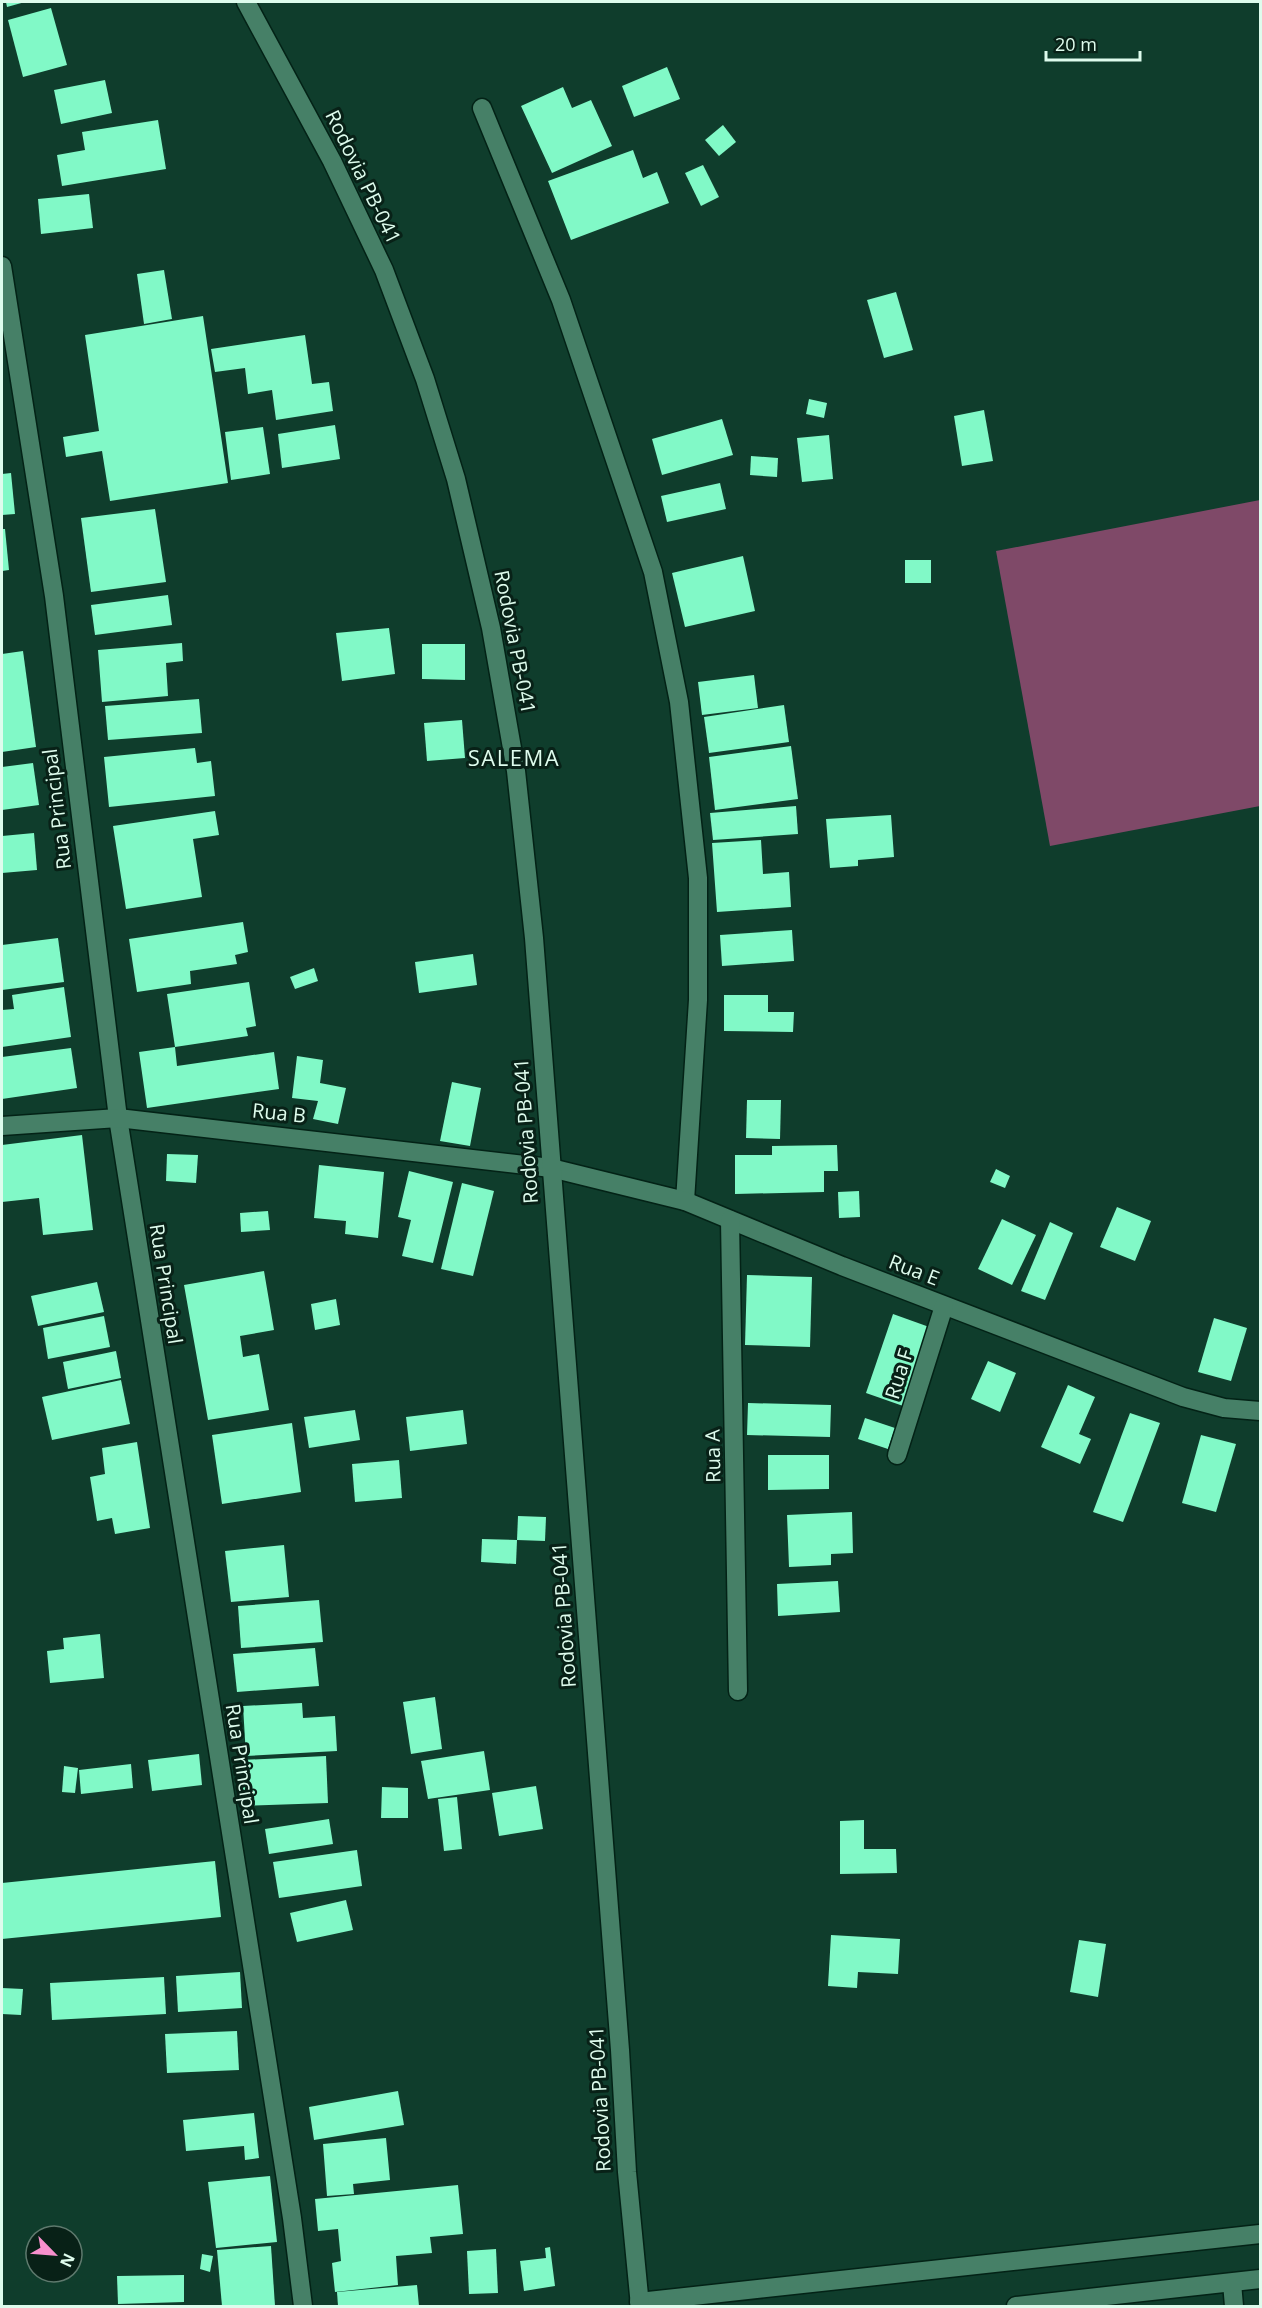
<svg xmlns="http://www.w3.org/2000/svg" width="1262" height="2308" font-family="'Open Sans',sans-serif">
	<rect width="100%" height="100%" fill="#0f3d2c"/>
	<path fill="#7f4968" d="M1260 500V806L1050 846 996 551Z"/>
	<g fill="#81f9c7">
		<path d="M6 2H25L7 7Z"/>
		<path d="M51 8 67 65 23 77 8 20Z"/>
		<path d="M667 67 680 99 634 117 622 86Z"/>
		<path d="M105 80 112 113 61 124 54 90Z"/>
		<path d="M563 87 572 108 591 100 612 146 552 173 521 106Z"/>
		<path d="M158 120 166 169 62 186 57 155 85 150 82 132Z"/>
		<path d="M723 125 736 142 719 156 705 140Z"/>
		<path d="M633 150 643 178 657 172 669 203 571 240 548 181Z"/>
		<path d="M703 165 719 197 701 206 685 173Z"/>
		<path d="M89 194 93 228 41 234 38 199Z"/>
		<path d="M164 270 172 319 144 324 137 274Z"/>
		<path d="M896 292 913 350 884 358 867 300Z"/>
		<path d="M203 316 228 483 110 501 102 451 66 457 63 437 99 431 85 335Z"/>
		<path d="M305 335 312 384 329 382 333 411 276 420 272 390 248 394 245 368 215 372 211 349Z"/>
		<path d="M809 399 827 403 824 418 806 414Z"/>
		<path d="M984 410 993 461 962 466 954 416Z"/>
		<path d="M722 419 733 455 662 475 652 439Z"/>
		<path d="M335 425 340 459 282 468 278 434Z"/>
		<path d="M263 427 270 474 231 480 225 432Z"/>
		<path d="M829 435 833 479 802 482 797 438Z"/>
		<path d="M751 456 778 458 777 477 750 475Z"/>
		<path d="M11 473 15 514 2 515V474Z"/>
		<path d="M720 483 726 509 667 522 661 496Z"/>
		<path d="M155 509 166 582 91 592 81 518Z"/>
		<path d="M2 529H5L9 570 2 571Z"/>
		<path d="M743 556 755 611 685 627 672 573Z"/>
		<rect x="905" y="560" width="26" height="23"/>
		<path d="M168 595 172 625 95 635 91 605Z"/>
		<path d="M389 628 395 674 342 681 336 633Z"/>
		<path d="M182 643 183 661 166 663 168 696 102 702 98 650Z"/>
		<path d="M422 644H465V680L422 679Z"/>
		<path d="M23 651 36 747 2 752V654Z"/>
		<path d="M754 675 758 708 702 715 698 682Z"/>
		<path d="M199 699 202 733 108 740 105 706Z"/>
		<path d="M784 705 789 742 709 753 704 717Z"/>
		<path d="M462 720 465 758 427 761 424 723Z"/>
		<path d="M791 746 798 799 715 810 709 757Z"/>
		<path d="M195 748 197 763 211 761 215 796 109 807 104 757Z"/>
		<path d="M33 763 39 805 2 810V767Z"/>
		<path d="M796 806 798 834 713 840 710 813Z"/>
		<path d="M215 811 219 835 193 839 202 897 126 909 113 826Z"/>
		<path d="M891 815 894 857 858 860V866L830 868 826 819Z"/>
		<path d="M34 833 37 870 2 873V836Z"/>
		<path d="M761 840 763 874 789 872 791 907 717 912 712 843Z"/>
		<path d="M243 922 248 952 235 955 237 964 190 971 191 984 137 992 129 939Z"/>
		<path d="M792 930 794 961 722 966 720 935Z"/>
		<path d="M58 938 64 982 2 990V945Z"/>
		<path d="M473 954 477 985 419 993 415 962Z"/>
		<path d="M314 968 318 981 295 989 290 977Z"/>
		<path d="M249 982 256 1026 246 1028 248 1036 175 1047 177 1066 274 1052 279 1089 147 1108 139 1052 175 1047 167 994Z"/>
		<path d="M64 987 71 1037 2 1047V1010L14 1009 12 995Z"/>
		<path d="M724 995H768V1012H794L793 1032 724 1031Z"/>
		<path d="M71 1048 77 1088 2 1099V1057Z"/>
		<path d="M297 1056 323 1060 320 1083 346 1088 338 1124 313 1119 318 1101 292 1098Z"/>
		<path d="M452 1082 481 1088 470 1146 440 1141Z"/>
		<path d="M747 1100H781L780 1139 746 1138Z"/>
		<path d="M82 1135 93 1230 43 1235 39 1198 2 1202V1145Z"/>
		<path d="M837 1145 838 1171H824V1192L735 1194V1155H772V1146Z"/>
		<path d="M167 1154 198 1155 196 1183 166 1181Z"/>
		<path d="M319 1165 384 1172 378 1238 345 1234 346 1221 314 1218Z"/>
		<path d="M996 1169 1010 1176 1005 1188 990 1182Z"/>
		<path d="M409 1171 453 1182 433 1263 402 1256 411 1220 398 1217Z"/>
		<path d="M462 1183 494 1191 473 1276 441 1269Z"/>
		<path d="M859 1191 860 1217 839 1218 838 1192Z"/>
		<path d="M1117 1207 1151 1221 1135 1261 1100 1247Z"/>
		<path d="M268 1211 270 1230 241 1232 240 1213Z"/>
		<path d="M1002 1219 1036 1235 1012 1285 978 1269Z"/>
		<path d="M1050 1222 1073 1233 1045 1300 1021 1291Z"/>
		<path d="M264 1271 274 1330 240 1336 243 1357 259 1354 269 1410 208 1420 184 1285Z"/>
		<path d="M747 1275 812 1277 810 1347 745 1345Z"/>
		<path d="M97 1282 104 1312 38 1326 31 1296Z"/>
		<path d="M336 1299 340 1325 315 1330 311 1304Z"/>
		<path d="M893 1314 932 1328 906 1407 866 1393Z"/>
		<path d="M104 1316 110 1347 48 1359 43 1328Z"/>
		<path d="M1214 1318 1247 1328 1231 1381 1198 1372Z"/>
		<path d="M116 1351 121 1378 68 1389 63 1362Z"/>
		<path d="M988 1361 1016 1373 1000 1412 971 1399Z"/>
		<path d="M121 1380 130 1424 52 1440 42 1397Z"/>
		<path d="M1068 1385 1095 1397 1079 1434 1091 1439 1080 1464 1041 1447Z"/>
		<path d="M748 1403 831 1405 830 1437 747 1435Z"/>
		<path d="M355 1410 360 1440 309 1448 304 1417Z"/>
		<path d="M463 1410 467 1444 410 1451 406 1417Z"/>
		<path d="M1130 1413 1160 1423 1123 1522 1093 1512Z"/>
		<path d="M865 1418 895 1428 888 1449 858 1439Z"/>
		<path d="M292 1423 301 1492 222 1504 212 1435Z"/>
		<path d="M1201 1435 1236 1444 1216 1512 1182 1503Z"/>
		<path d="M137 1442 150 1528 115 1534 112 1518 97 1521 90 1477 105 1474 102 1448Z"/>
		<path d="M768 1455H829V1489L768 1490Z"/>
		<path d="M399 1460 402 1498 355 1502 352 1464Z"/>
		<path d="M852 1512 853 1553 831 1554V1565L789 1567 787 1515Z"/>
		<path d="M518 1516 546 1517 545 1541 517 1540Z"/>
		<path d="M482 1539 517 1540 516 1564 481 1562Z"/>
		<path d="M284 1545 289 1597 231 1602 225 1551Z"/>
		<path d="M838 1581 840 1612 778 1616 777 1584Z"/>
		<path d="M319 1600 323 1642 241 1648 238 1606Z"/>
		<path d="M100 1634 104 1678 50 1683 47 1651 64 1649 63 1638Z"/>
		<path d="M315 1648 319 1686 237 1692 233 1654Z"/>
		<path d="M435 1697 442 1749 411 1754 403 1702Z"/>
		<path d="M302 1703 303 1718 335 1716 337 1751 246 1756 243 1706Z"/>
		<path d="M484 1751 490 1790 428 1799 421 1761Z"/>
		<path d="M199 1754 202 1785 152 1791 148 1760Z"/>
		<path d="M326 1756 328 1803 243 1806 241 1760Z"/>
		<path d="M131 1764 133 1788 81 1794 79 1770Z"/>
		<path d="M64 1766 78 1768 75 1793 62 1792Z"/>
		<path d="M536 1786 543 1829 499 1836 492 1793Z"/>
		<path d="M382 1787 408 1788V1818H381Z"/>
		<path d="M457 1797 462 1849 444 1851 438 1799Z"/>
		<path d="M329 1819 333 1844 269 1854 265 1829Z"/>
		<path d="M864 1820V1849H896L897 1873 840 1874V1821Z"/>
		<path d="M357 1850 362 1886 279 1898 273 1862Z"/>
		<path d="M215 1861 221 1917 2 1939V1883Z"/>
		<path d="M346 1900 353 1930 297 1942 290 1913Z"/>
		<path d="M831 1935 900 1939 898 1974 858 1972 857 1988 828 1986Z"/>
		<path d="M1079 1940 1106 1944 1098 1997 1070 1992Z"/>
		<path d="M240 1972 242 2008 178 2012 176 1976Z"/>
		<path d="M164 1977 166 2014 52 2020 50 1983Z"/>
		<path d="M2 1988 23 1989 21 2015 2 2014Z"/>
		<path d="M237 2031 239 2070 167 2073 165 2034Z"/>
		<path d="M398 2091 404 2125 314 2140 309 2107Z"/>
		<path d="M254 2113 259 2158 245 2160 244 2146 186 2151 183 2120Z"/>
		<path d="M386 2138 390 2180 353 2184 354 2194 327 2196 323 2144Z"/>
		<path d="M270 2176 277 2242 216 2248 208 2182Z"/>
		<path d="M458 2185 463 2234 430 2237 432 2253 396 2256 398 2285 335 2292 332 2263 341 2261 338 2229 318 2231 315 2199Z"/>
		<path d="M271 2246 275 2306H222L217 2250Z"/>
		<path d="M550 2247 555 2286 524 2291 520 2261 546 2258 545 2248Z"/>
		<path d="M496 2249 498 2293 469 2294 467 2251Z"/>
		<path d="M202 2254 213 2256 210 2272 200 2269Z"/>
		<path d="M184 2275V2302L118 2304 117 2276Z"/>
		<path d="M417 2285 419 2306H338L337 2292Z"/>
	</g>
	<g fill="none" stroke-linecap="round" stroke-linejoin="round">
		<g stroke="#032216" stroke-width="21">
			<g id="street">
				<path d="M482 108 561 300 653 572 679 702 698 878V1000L685 1201"/>
				<path d="M2 266 54 596 118 1118 292 2218 303 2306"/>
				<path d="M2 1126 118 1118 551 1168 685 1201 842 1266 1183 1397 1224 1408 1260 1411"/>
				<path d="M730 1220 738 1691"/>
				<path d="M897 1455 944 1306"/>
				<path d="M1232 2283 1234 2306"/>
				<path d="M639 2302 1260 2234"/>
				<path d="M1016 2306 1260 2279"/>
			</g>
		</g>
		<g stroke="#032216" stroke-width="21">
			<path id="secondary" d="M246 2 332 161 384 270 425 379 456 479 491 628 516 771 534 938 620 2050 627 2172 640 2306"/>
		</g>
		<use href="#street" stroke="#468067" stroke-width="18"/>
		<use href="#secondary" stroke="#468067" stroke-width="18"/>
	</g>
	<g text-anchor="middle" stroke-width="6" stroke-linejoin="round" paint-order="stroke">
		<g font-size="20" fill="#defced" stroke="#082117">
			<text transform="translate(363 177) rotate(64)" y="7">Rodovia PB-041</text>
			<text transform="translate(515 642) rotate(79)" y="7">Rodovia PB-041</text>
			<text transform="translate(57 809) rotate(-97)" y="7">Rua Principal</text>
			<text transform="translate(279 1113) rotate(6)" y="7">Rua B</text>
			<text transform="translate(526 1131) rotate(-94)" y="7">Rodovia PB-041</text>
			<text transform="translate(914 1270) rotate(21)" y="7">Rua E</text>
			<text transform="translate(166 1284) rotate(81)" y="7">Rua Principal</text>
			<text transform="translate(899 1374) rotate(-73)" y="7">Rua F</text>
			<text transform="translate(713 1456) rotate(-91)" y="7">Rua A</text>
			<text transform="translate(564 1615) rotate(-94)" y="7">Rodovia PB-041</text>
			<text transform="translate(242 1764) rotate(81)" y="7">Rua Principal</text>
			<text transform="translate(600 2099) rotate(-93)" y="7">Rodovia PB-041</text>
		</g>
		<g font-size="22" letter-spacing="1.5" fill="#defced" stroke="#082117">
			<text x="514" y="766">SALEMA</text>
		</g>
	</g>
	<rect width="1262" height="2308" fill="none" stroke="#defced" stroke-width="6"/>
	<g transform="translate(54 2254) rotate(115)"><circle r="28" fill="#082117" stroke="#5e796d" stroke-width="1.5"/>
	<path d="M0-4.5L10 22L0 15L-10 22Z" fill="#f790cd"/>
	<text y="-9" font-size="16" font-weight="bold" text-anchor="middle" fill="#defced">N</text>
	</g>
	<path d="M1046 51v9h94v-9" fill="none" stroke="#defced" stroke-width="3"/>
	<text x="1055" y="51" font-size="18" fill="#defced" stroke="#082117" stroke-width="4.5" paint-order="stroke">20 m</text>
</svg>
